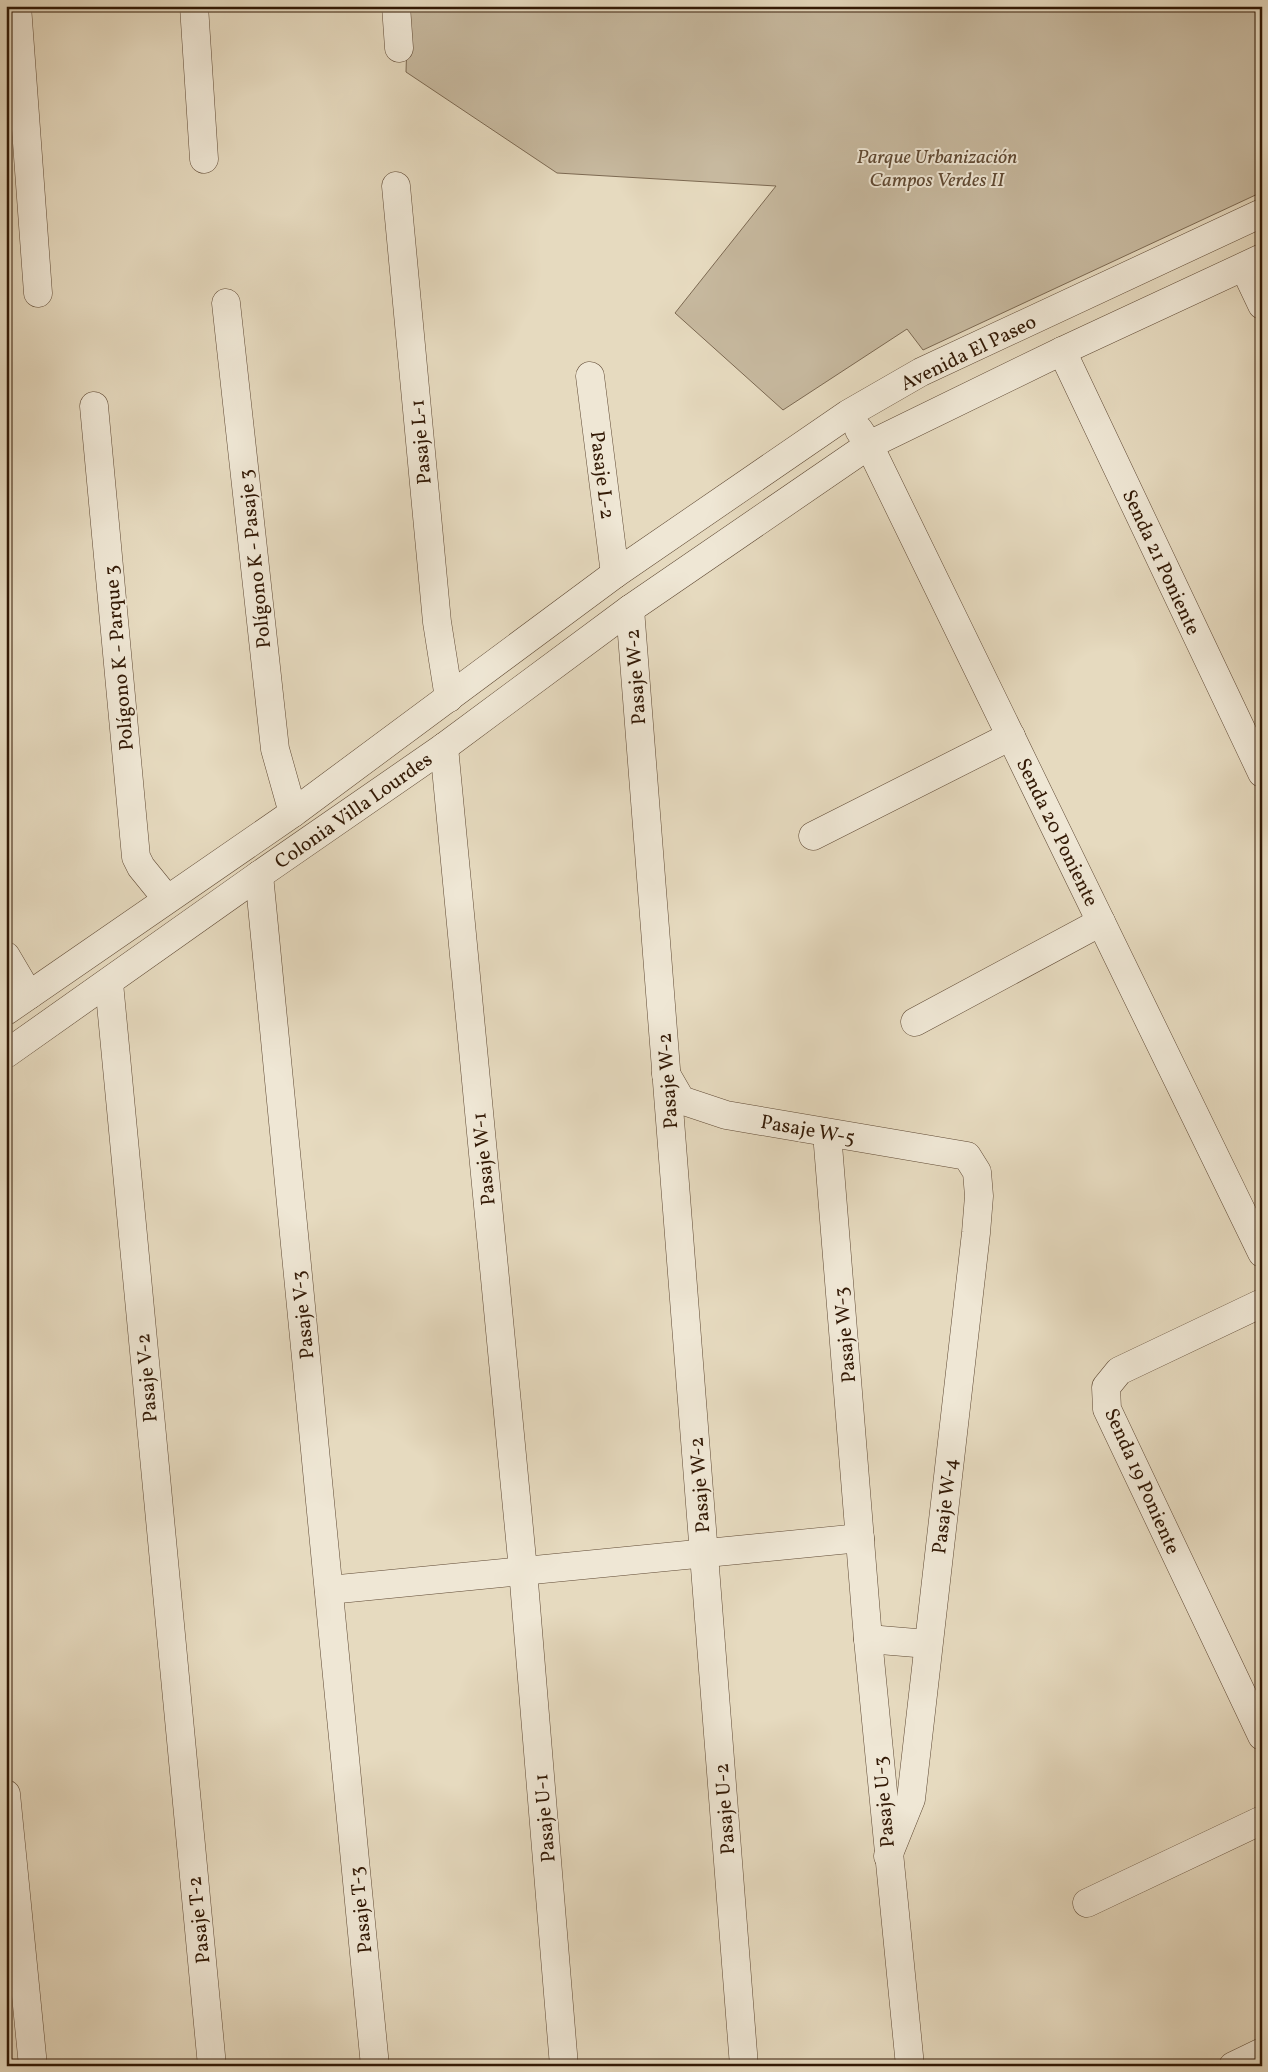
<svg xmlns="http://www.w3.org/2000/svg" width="1268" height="2072" font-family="Vollkorn,serif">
	<rect width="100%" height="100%" fill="#e6dabf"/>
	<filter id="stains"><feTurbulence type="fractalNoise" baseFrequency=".004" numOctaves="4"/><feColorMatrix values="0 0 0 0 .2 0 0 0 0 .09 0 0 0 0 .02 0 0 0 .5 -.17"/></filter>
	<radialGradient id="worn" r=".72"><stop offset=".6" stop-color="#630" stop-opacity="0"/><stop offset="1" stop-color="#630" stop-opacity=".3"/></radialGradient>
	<path fill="#c7b99f" stroke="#7c6952" d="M408 6H1262V192L923 350 907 329 783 410 675 313 776 186 557 173 406 72Z"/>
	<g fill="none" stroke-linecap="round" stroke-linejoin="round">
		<g stroke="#5f4934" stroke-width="29">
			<g id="street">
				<path d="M17 6 38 293"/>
				<path d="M194 6 204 159"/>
				<path d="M396 6 399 48"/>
				<path d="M396 186 437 622 449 698"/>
				<path d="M1244 267 1262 305"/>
				<path d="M226 303 275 749 293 813"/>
				<path d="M1062 351 1262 773"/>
				<path d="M590 376 615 574"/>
				<path d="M94 406 136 857 141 867 167 899"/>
				<path d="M859 430 869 445 1262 1253"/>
				<path d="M630 609 744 2066"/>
				<path d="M444 747 523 1570 564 2066"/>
				<path d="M813 836 1011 736"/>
				<path d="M259 875 375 2066"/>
				<path d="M6 956 29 995"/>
				<path d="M109 983 212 2066"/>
				<path d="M6 1011 293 813 615 574 848 414 921 372 1262 213"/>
				<path d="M915 1022 1101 922"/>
				<path d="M6 1054 259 875 444 747 630 609 869 445 1062 351 1262 258"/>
				<path d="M666 1074 681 1100 726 1115 967 1156 977 1172 979 1196 976 1233 911 1799 888 1856"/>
				<path d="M827 1133 868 1639 910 2066"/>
				<path d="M1262 1303 1119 1371 1106 1387 1107 1409 1262 1736"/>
				<path d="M329 1590 860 1538"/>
				<path d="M868 1639 928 1644"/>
				<path d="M6 1794 33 2066"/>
				<path d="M1087 1903 1262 1820"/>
				<path d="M1233 2066 1262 2052"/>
			</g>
		</g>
		<use href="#street" stroke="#efe7d5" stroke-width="28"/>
	</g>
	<g text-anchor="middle" stroke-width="4" stroke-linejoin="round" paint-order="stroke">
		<g font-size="20" font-style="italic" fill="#5f4933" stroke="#efe7d5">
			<text x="937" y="163">Parque Urbanización<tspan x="937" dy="23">Campos Verdes II</tspan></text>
		</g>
		<g font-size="20" fill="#321905" stroke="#efe7d5">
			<text transform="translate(968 352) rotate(-26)" y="7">Avenida El Paseo</text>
			<text transform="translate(420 442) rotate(-95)" y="7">Pasaje L-1</text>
			<text transform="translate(603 475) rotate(83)" y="7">Pasaje L-2</text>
			<text transform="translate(254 559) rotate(-96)" y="7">Polígono K - Pasaje 3</text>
			<text transform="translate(1162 562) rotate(65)" y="7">Senda 21 Poniente</text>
			<text transform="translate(118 658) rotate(-95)" y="7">Polígono K - Parque 3</text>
			<text transform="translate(635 677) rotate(-94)" y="7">Pasaje W-2</text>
			<text transform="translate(353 810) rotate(-35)" y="7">Colonia Villa Lourdes</text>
			<text transform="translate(1058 832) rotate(64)" y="7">Senda 20 Poniente</text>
			<text transform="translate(667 1081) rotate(-94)" y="7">Pasaje W-2</text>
			<text transform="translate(808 1129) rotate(10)" y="7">Pasaje W-5</text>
			<text transform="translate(483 1159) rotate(-96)" y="7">Pasaje W-1</text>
			<text transform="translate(302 1315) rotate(-96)" y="7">Pasaje V-3</text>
			<text transform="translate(844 1335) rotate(-95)" y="7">Pasaje W-3</text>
			<text transform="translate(146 1378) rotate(-95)" y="7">Pasaje V-2</text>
			<text transform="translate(1143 1481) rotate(66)" y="7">Senda 19 Poniente</text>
			<text transform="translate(699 1485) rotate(-94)" y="7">Pasaje W-2</text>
			<text transform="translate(944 1506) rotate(-83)" y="7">Pasaje W-4</text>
			<text transform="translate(883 1802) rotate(-95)" y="7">Pasaje U-3</text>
			<text transform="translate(724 1809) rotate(-94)" y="7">Pasaje U-2</text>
			<text transform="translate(544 1818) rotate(-95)" y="7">Pasaje U-1</text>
			<text transform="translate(360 1910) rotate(-96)" y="7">Pasaje T-3</text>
			<text transform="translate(198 1920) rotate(-96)" y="7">Pasaje T-2</text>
		</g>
	</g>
	<rect width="1268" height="2072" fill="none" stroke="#e6dabf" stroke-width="25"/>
	<rect x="8" y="8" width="1253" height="2057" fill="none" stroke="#321905" stroke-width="2.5"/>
	<rect x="12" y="12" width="1243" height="2047" fill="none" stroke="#321905"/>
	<rect width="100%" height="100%" filter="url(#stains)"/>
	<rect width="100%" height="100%" fill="url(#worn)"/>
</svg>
